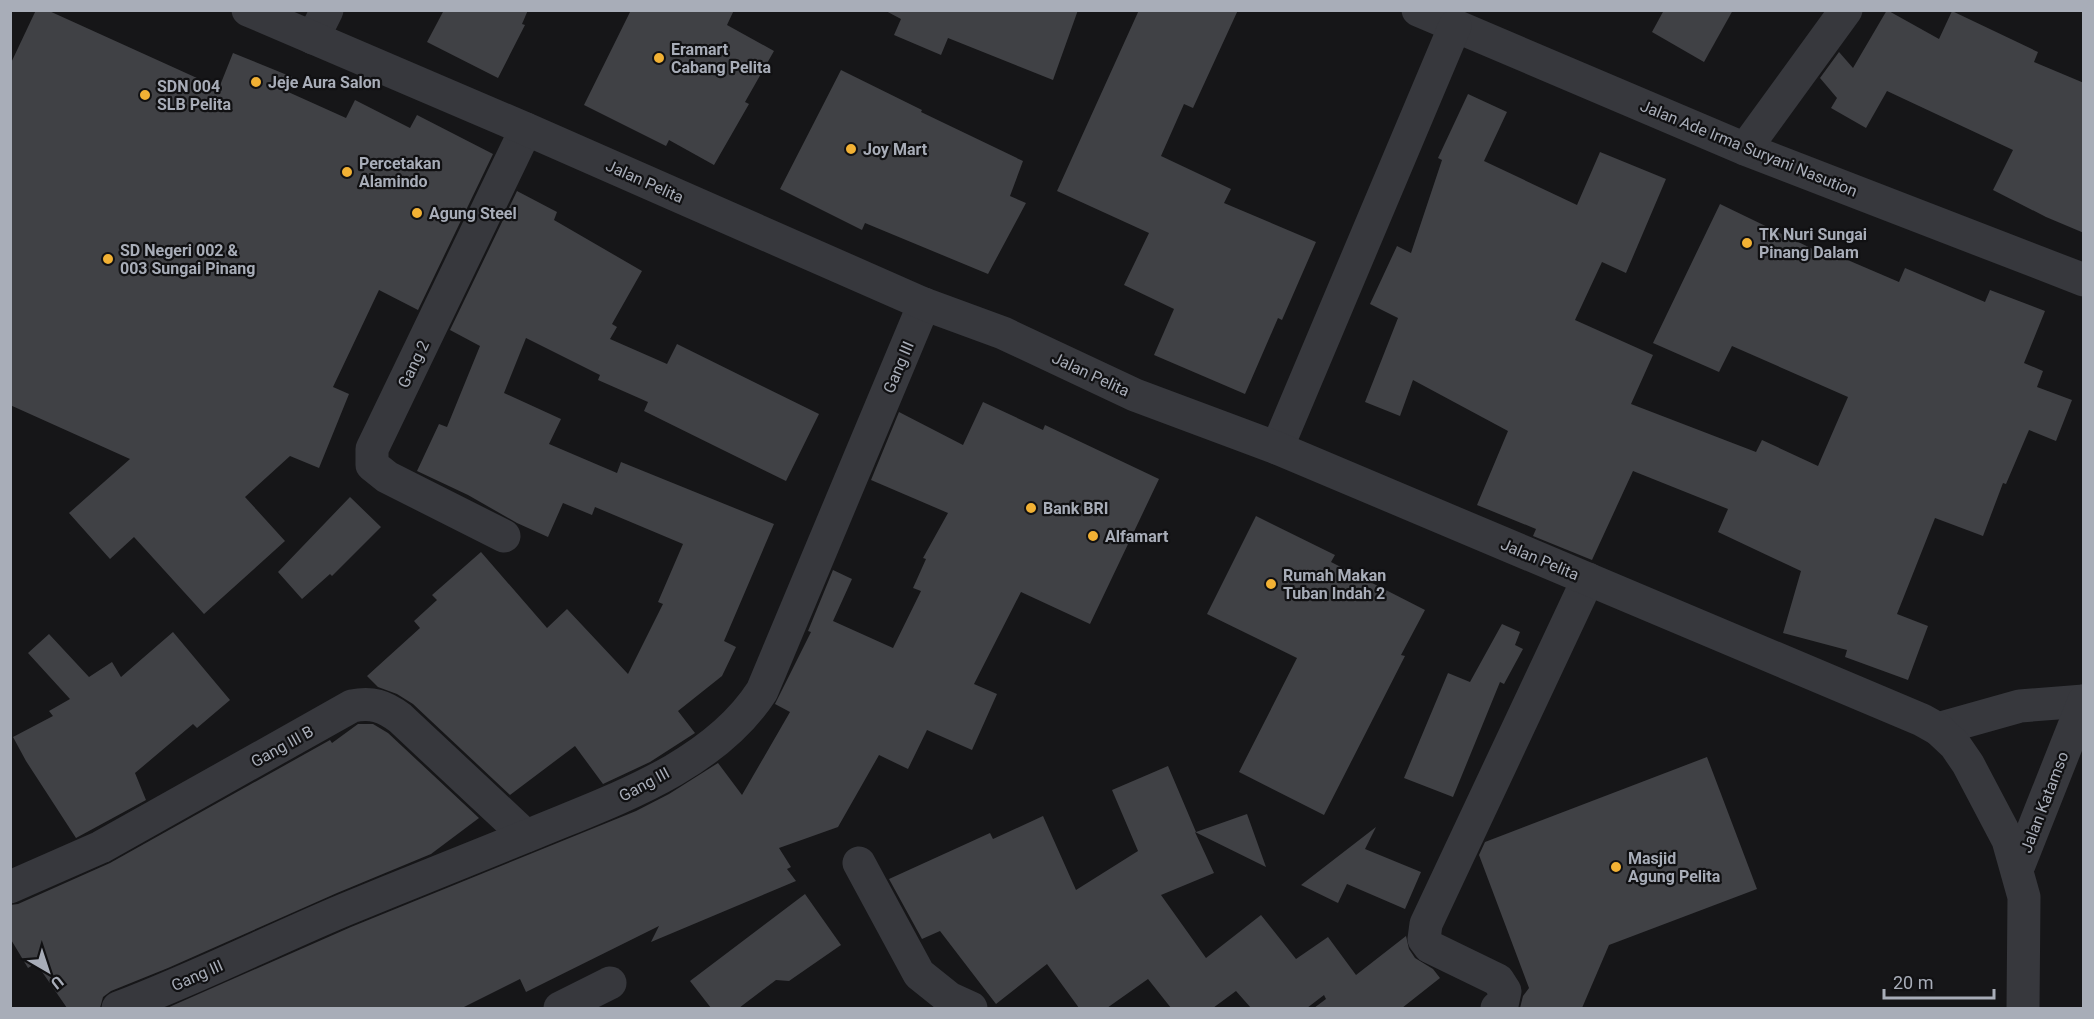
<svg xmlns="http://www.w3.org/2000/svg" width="2094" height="1019" font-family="Roboto,sans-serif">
	<rect width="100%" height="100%" fill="#161618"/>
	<g fill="#404145">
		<path d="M36 10H47L219 88 233 53 292 77 286 91 346 118 355 100 410 128 417 115 493 154 418 310 379 290 333 387 349 394 319 468 290 456 245 497 285 541 204 614 134 537 110 559 69 513 130 459 10 405V65Z"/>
		<path d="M444 10H528L522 24 525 25 498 78 427 42Z"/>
		<path d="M631 10H734L727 25 774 51 745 102 749 104 714 165 669 140 666 146 584 105Z"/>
		<path d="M884 10H1078L1053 80 948 38 941 55 894 35 901 19Z"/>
		<path d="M1139 10H1238L1193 108 1184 104 1161 156 1231 189 1224 203 1316 242 1282 320 1278 318 1245 394 1154 355 1174 309 1124 285 1149 233 1057 191Z"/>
		<path d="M1664 10H1733L1704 62 1652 32Z"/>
		<path d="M1887 10 1939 39 1952 11 2038 52 2034 62 2084 83V233L2046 217 1993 190 2013 150 1887 91 1866 128 1831 108 1837 98 1820 78 1839 52 1853 68Z"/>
		<path d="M841 70 922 110 921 112 1023 161 1010 196 1026 203 988 274 865 223 862 230 780 189Z"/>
		<path d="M1468 94 1507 112 1484 161 1577 205 1600 152 1666 179 1626 273 1602 262 1575 320 1653 355 1631 404 1756 452 1762 440 1818 466 1848 397 1732 346 1719 372 1653 343 1720 204 1821 253 1822 249 1899 282 1905 268 1985 302 1990 290 2045 311 2024 363 2043 371 2037 387 2072 400 2056 441 2029 430 2006 484 2003 483 1983 536 1935 518 1897 614 1928 626 1908 680 1845 657 1847 650 1783 633 1801 571 1718 532 1728 509 1633 471 1592 560 1533 536 1536 529 1477 505 1508 431 1413 380 1400 416 1365 402 1398 318 1370 304 1397 246 1411 253 1442 160 1438 158Z"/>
		<path d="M517 191 557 212 554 220 642 271 612 324 617 327 610 339 667 364 677 344 819 414 786 481 644 411 648 402 598 380 600 375 526 338 504 393 561 419 549 444 617 473 621 462 774 524 724 641 736 647 722 676 678 711 695 733 650 762 603 784 575 746 510 795 413 704 397 694 378 687 367 676 420 628 414 621 437 600 432 595 481 552 547 628 567 609 628 674 663 604 658 602 683 544 595 507 592 515 563 503 548 537 517 523 468 495 417 471 439 424 447 427 480 346 450 330Z"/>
		<path d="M983 402 1043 430 1045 425 1159 479 1090 624 1021 592 974 684 997 694 972 750 927 730 908 769 879 755 838 827 779 848 791 867 787 869 796 881 651 942 659 926 526 992 520 979 462 1008H167L351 927 636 811 669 794 718 763 742 795 790 712 775 704 811 632 808 631 833 570 852 579 833 621 893 648 921 591 913 588 926 559 923 558 948 513 871 480 899 412 963 445Z"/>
		<path d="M350 497 381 527 332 576 330 574 302 599 278 572Z"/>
		<path d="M1256 516 1335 555 1331 562 1425 610 1401 655 1405 656 1324 815 1239 772 1297 658 1207 614Z"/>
		<path d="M1502 624 1520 632 1515 645 1523 649 1504 684 1500 682 1453 797 1404 778 1448 673 1470 682Z"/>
		<path d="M173 632 230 700 197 728 193 724 135 773 146 800 76 838 26 761 13 737 53 716 49 711 70 699 28 653 49 634 89 677 112 662 121 677Z"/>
		<path d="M358 724H373L388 733 479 818 431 854 337 893 168 968 111 991 103 997 100 1008H67L36 963 28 968 10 938V905L18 904 110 863 330 740 332 743Z"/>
		<path d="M1707 757 1757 889 1609 945 1582 1008H1520L1523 996 1529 988 1479 855 1485 842Z"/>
		<path d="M1168 766 1196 832 1247 814 1266 867 1195 832 1214 873 1161 895 1206 958 1261 915 1296 959 1328 937 1356 975 1406 936 1409 949 1415 958 1433 969 1440 978 1402 1008H1314L1326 999 1324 995 1307 1008H1251L1236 991 1213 1008H1171L1148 979 1107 1008H1079L1047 964 996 1004 940 931 922 939 889 879 990 833 993 839 1043 816 1076 890 1138 851 1112 790Z"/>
		<path d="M1376 827 1365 849 1421 872 1405 909 1347 884 1338 903 1301 885Z"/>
		<path d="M805 894 841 945 789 981 776 980 739 1008H711L690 981Z"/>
	</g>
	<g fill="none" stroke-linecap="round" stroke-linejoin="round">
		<g stroke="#37383d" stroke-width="33">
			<path d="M1418 10 1745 149 2084 280"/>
			<path d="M313 38 327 10"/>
			<path d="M1745 149 1846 10"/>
			<path d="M1277 448 1455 26"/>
			<path d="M504 536 387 477 372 465V449L526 129"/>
			<path d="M1938 729 2020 706 2084 701"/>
			<path d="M859 863 919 974 949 998 971 1008"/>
			<path d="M2017 870 2084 701"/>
			<path d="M10 887 101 847 352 706C372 702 384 706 400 718L526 836"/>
			<path d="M118 1008C195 979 268 942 344 910 407 884 470 859 534 833 613 800 713 767 762 691L924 304"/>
			<path d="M560 1008 610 983"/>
			<path d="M1497 1008 1502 1005 1505 991 1498 980 1430 947 1424 939 1426 924 1588 579"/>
		</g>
		<path stroke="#37383d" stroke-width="33" d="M248 10 526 129 924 304 1003 333 1135 395 1277 448 1922 720 1938 729 1955 745 1968 764 2008 840 2024 897 2023 1008"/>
	</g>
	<g fill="#f2b134" stroke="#111113" stroke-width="2">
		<circle cx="659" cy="58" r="6"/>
		<circle cx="256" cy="82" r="6"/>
		<circle cx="145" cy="95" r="6"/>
		<circle cx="851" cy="149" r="6"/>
		<circle cx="347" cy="172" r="6"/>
		<circle cx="417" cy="213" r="6"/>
		<circle cx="1747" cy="243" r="6"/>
		<circle cx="108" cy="259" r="6"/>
		<circle cx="1031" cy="508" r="6"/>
		<circle cx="1093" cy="536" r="6"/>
		<circle cx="1271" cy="584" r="6"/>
		<circle cx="1616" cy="867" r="6"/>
	</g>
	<g text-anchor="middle" stroke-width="4.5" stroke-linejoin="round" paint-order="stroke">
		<g font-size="16" font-weight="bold" fill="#a8adb8" stroke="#111113" text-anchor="start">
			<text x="671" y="55">Eramart<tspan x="671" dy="18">Cabang Pelita</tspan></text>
			<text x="268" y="88">Jeje Aura Salon</text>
			<text x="157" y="92">SDN 004<tspan x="157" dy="18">SLB Pelita</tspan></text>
			<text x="863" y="155">Joy Mart</text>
			<text x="359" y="169">Percetakan<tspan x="359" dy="18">Alamindo</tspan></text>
			<text x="429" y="219">Agung Steel</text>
			<text x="1759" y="240">TK Nuri Sungai<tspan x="1759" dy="18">Pinang Dalam</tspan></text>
			<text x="120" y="256">SD Negeri 002 &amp;<tspan x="120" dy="18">003 Sungai Pinang</tspan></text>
			<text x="1043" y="514">Bank BRI</text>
			<text x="1105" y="542">Alfamart</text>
			<text x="1283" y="581">Rumah Makan<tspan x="1283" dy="18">Tuban Indah 2</tspan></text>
			<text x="1628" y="864">Masjid<tspan x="1628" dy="18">Agung Pelita</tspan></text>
		</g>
		<g font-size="16" fill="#a8adb8" stroke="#111113">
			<text transform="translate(1749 148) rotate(22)" y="6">Jalan Ade Irma Suryani Nasution</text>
			<text transform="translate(645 181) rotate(24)" y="6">Jalan Pelita</text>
			<text transform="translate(413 364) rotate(-64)" y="6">Gang 2</text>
			<text transform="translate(898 367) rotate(-67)" y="6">Gang III</text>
			<text transform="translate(1091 374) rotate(25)" y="6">Jalan Pelita</text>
			<text transform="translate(1540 559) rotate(23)" y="6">Jalan Pelita</text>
			<text transform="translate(282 746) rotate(-29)" y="6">Gang III B</text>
			<text transform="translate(644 784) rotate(-28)" y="6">Gang III</text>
			<text transform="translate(2044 802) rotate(-69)" y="6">Jalan Katamso</text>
			<text transform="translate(197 975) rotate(-24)" y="6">Gang III</text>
		</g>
	</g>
	<rect width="2094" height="1019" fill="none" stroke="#a8adb8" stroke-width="24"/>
	<g transform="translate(48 971) rotate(141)" stroke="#111113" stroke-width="4.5" paint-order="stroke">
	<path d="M0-4.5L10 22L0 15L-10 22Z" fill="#a8adb8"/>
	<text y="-9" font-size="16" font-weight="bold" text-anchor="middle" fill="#a8adb8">U</text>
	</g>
	<path d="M1884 989v9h110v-9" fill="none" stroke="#a8adb8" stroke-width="3"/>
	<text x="1893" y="989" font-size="18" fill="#a8adb8" stroke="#111113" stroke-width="4.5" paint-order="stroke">20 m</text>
</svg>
